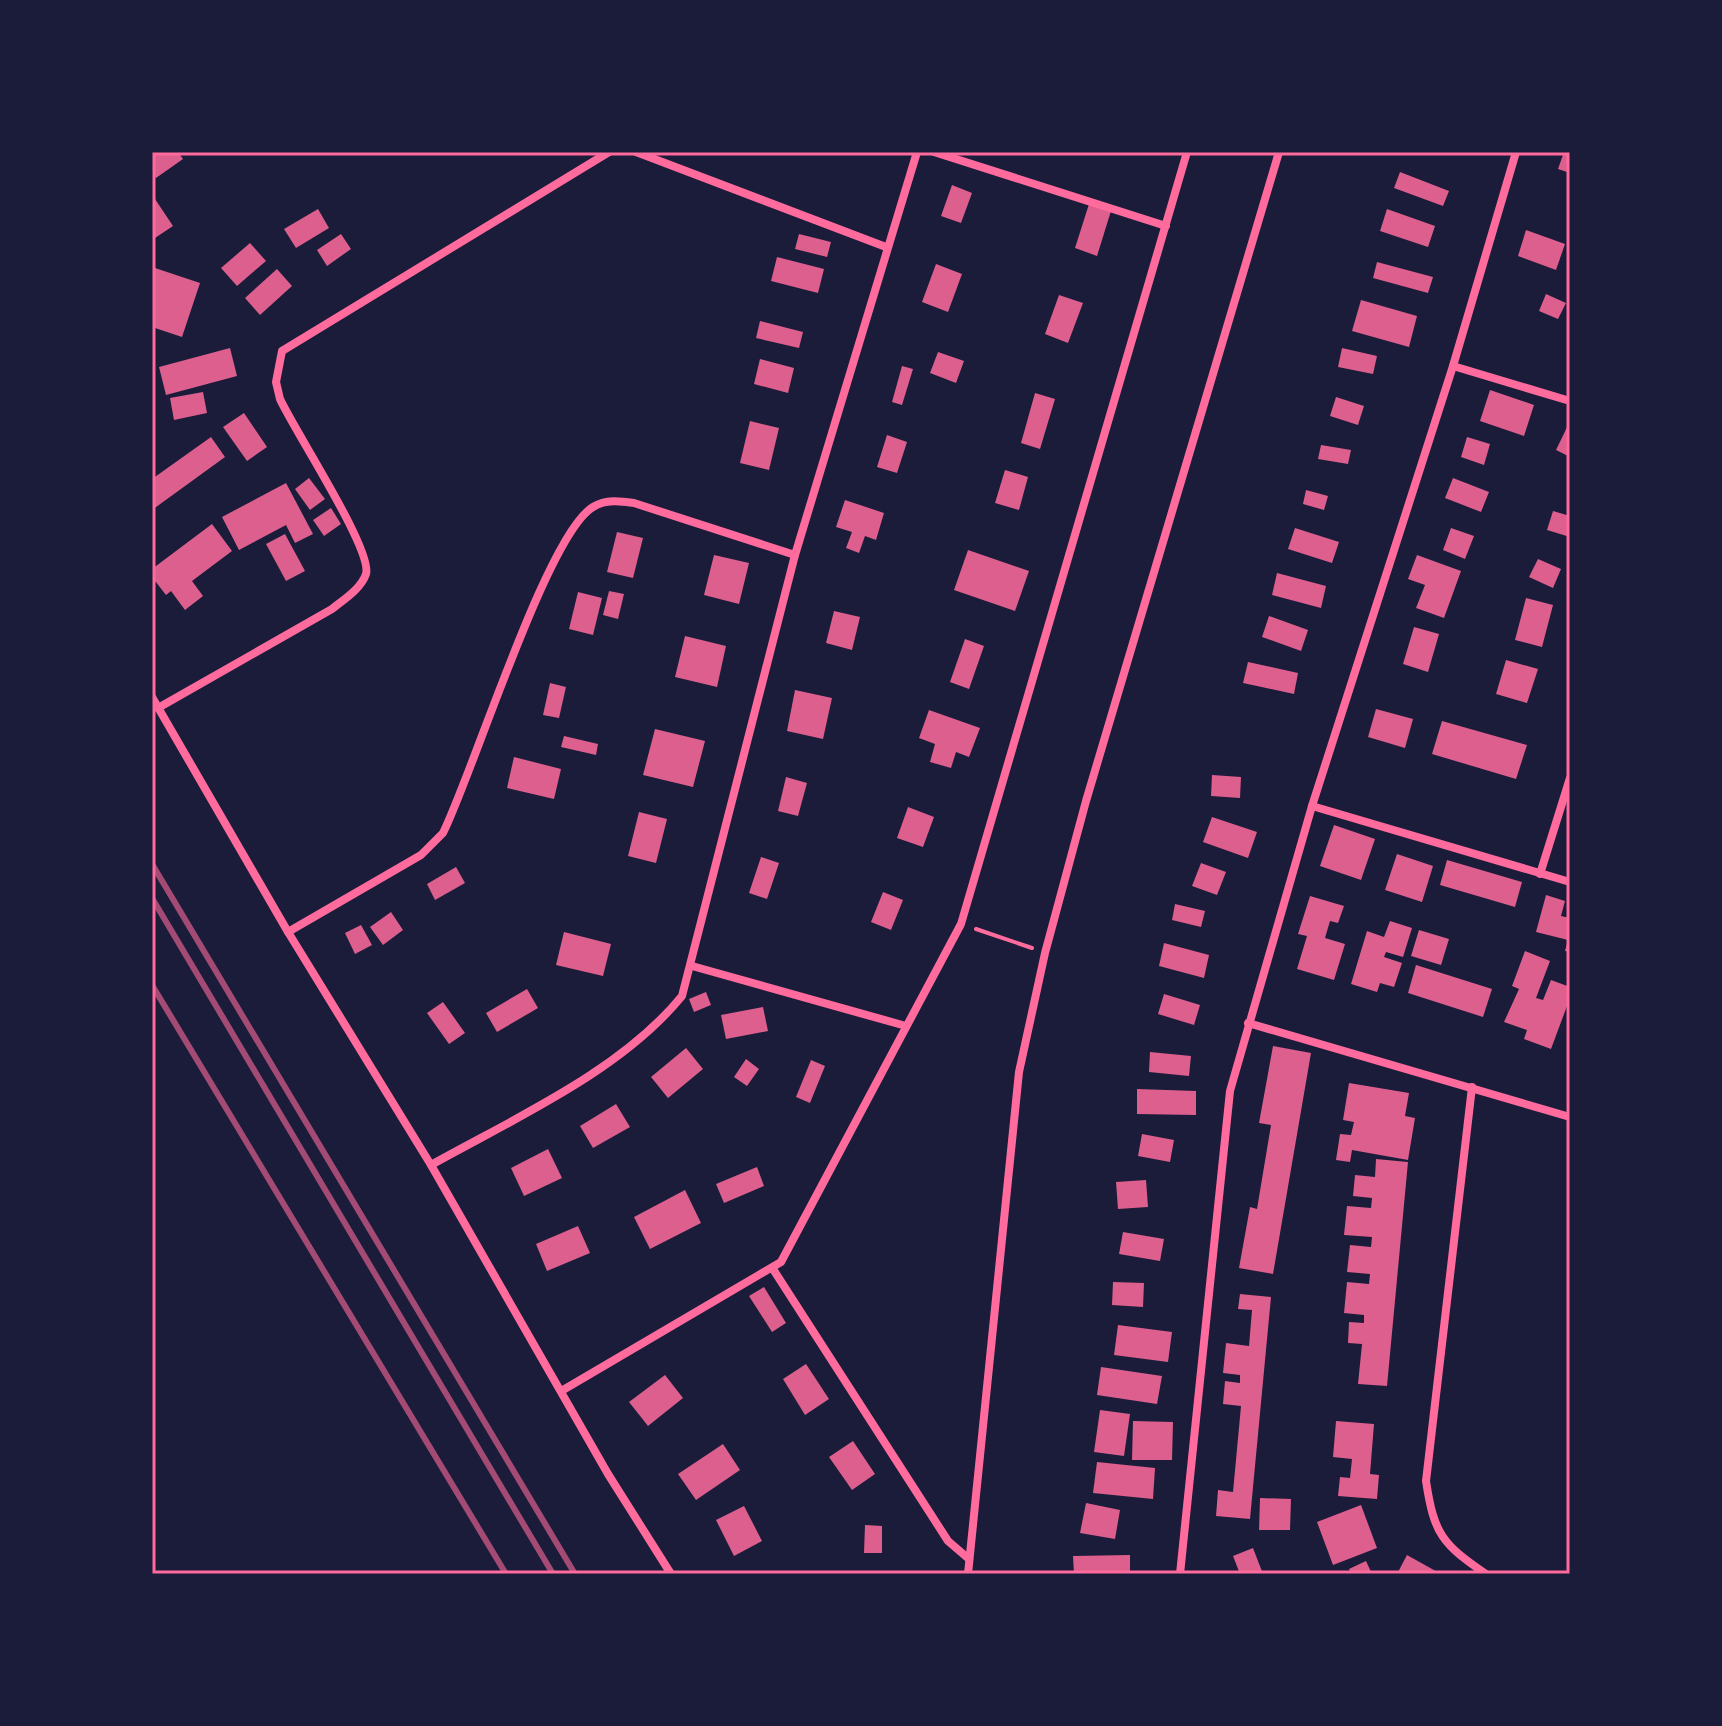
<svg xmlns="http://www.w3.org/2000/svg" width="1722" height="1726" font-family="'PT Sans',sans-serif">
	<rect width="100%" height="100%" fill="#1b1b3a"/>
	<g fill="#dd5f8e">
		<path d="M152 152H178L183 159 156 178 152 172Z"/>
		<path d="M1564 152H1570V173L1558 169Z"/>
		<path d="M1400 172 1449 191 1443 206 1394 188Z"/>
		<path d="M952 185 972 193 961 223 941 216Z"/>
		<path d="M155 199 173 226 152 240V200Z"/>
		<path d="M1089 204 1111 211 1097 256 1075 248Z"/>
		<path d="M318 209 329 228 296 248 284 229Z"/>
		<path d="M1387 209 1435 226 1428 247 1380 231Z"/>
		<path d="M1526 230 1565 244 1556 270 1518 256Z"/>
		<path d="M341 234 351 249 327 266 317 250Z"/>
		<path d="M799 234 831 242 827 257 795 249Z"/>
		<path d="M250 243 266 261 237 286 221 268Z"/>
		<path d="M777 257 824 269 818 293 771 281Z"/>
		<path d="M1377 262 1433 277 1428 293 1373 278Z"/>
		<path d="M936 264 962 274 948 312 922 302Z"/>
		<path d="M152 267 200 283 182 337 152 327Z"/>
		<path d="M277 269 292 286 260 315 245 298Z"/>
		<path d="M1546 294 1566 303 1558 319 1539 311Z"/>
		<path d="M1059 295 1083 303 1068 343 1045 334Z"/>
		<path d="M1361 300 1417 316 1409 347 1352 331Z"/>
		<path d="M760 321 803 332 799 348 756 338Z"/>
		<path d="M230 348 237 376 166 395 159 367Z"/>
		<path d="M1342 348 1377 356 1373 374 1338 367Z"/>
		<path d="M938 352 964 361 956 383 930 373Z"/>
		<path d="M760 359 794 368 788 393 754 384Z"/>
		<path d="M902 366 913 369 902 405 892 402Z"/>
		<path d="M1490 390 1534 405 1524 436 1480 421Z"/>
		<path d="M203 392 207 413 174 420 170 398Z"/>
		<path d="M1035 393 1055 399 1040 449 1021 443Z"/>
		<path d="M1336 397 1364 406 1358 425 1330 416Z"/>
		<path d="M244 413 267 447 247 461 223 427Z"/>
		<path d="M750 421 779 428 769 470 740 463Z"/>
		<path d="M1570 421V457L1556 450Z"/>
		<path d="M887 435 907 442 897 473 877 467Z"/>
		<path d="M211 437 225 457 152 510V479Z"/>
		<path d="M1467 437 1490 444 1484 465 1461 457Z"/>
		<path d="M1321 445 1351 450 1348 464 1318 459Z"/>
		<path d="M1005 470 1028 477 1019 510 995 503Z"/>
		<path d="M309 478 325 499 310 510 295 489Z"/>
		<path d="M1453 478 1489 492 1481 512 1445 498Z"/>
		<path d="M286 483 313 534 295 543 286 525 239 550 222 517Z"/>
		<path d="M1306 490 1328 496 1324 510 1303 504Z"/>
		<path d="M845 500 884 513 876 540 865 536 859 553 846 548 852 532 836 527Z"/>
		<path d="M331 508 341 524 324 536 313 520Z"/>
		<path d="M1553 511 1570 516V537L1547 530Z"/>
		<path d="M212 524 232 551 192 581 203 596 185 610 171 591 166 595 152 577V569Z"/>
		<path d="M1295 528 1339 542 1332 563 1288 549Z"/>
		<path d="M1451 528 1474 536 1465 559 1443 550Z"/>
		<path d="M617 532 643 538 633 578 607 572Z"/>
		<path d="M285 534 305 571 286 581 266 544Z"/>
		<path d="M968 550 1029 571 1015 611 954 590Z"/>
		<path d="M714 555 749 563 739 604 704 595Z"/>
		<path d="M1417 555 1461 571 1444 618 1416 608 1425 585 1408 579Z"/>
		<path d="M1538 559 1561 569 1553 588 1529 577Z"/>
		<path d="M1277 573 1326 586 1321 608 1272 595Z"/>
		<path d="M609 591 624 594 618 619 603 615Z"/>
		<path d="M578 592 602 598 593 635 569 629Z"/>
		<path d="M1526 598 1553 605 1542 647 1515 640Z"/>
		<path d="M834 611 860 617 852 650 826 643Z"/>
		<path d="M1269 616 1308 630 1301 651 1262 637Z"/>
		<path d="M1414 627 1439 634 1428 672 1403 664Z"/>
		<path d="M685 636 726 646 717 687 675 677Z"/>
		<path d="M965 639 984 646 969 689 950 682Z"/>
		<path d="M1506 660 1538 669 1527 703 1496 694Z"/>
		<path d="M1248 662 1298 673 1294 694 1243 683Z"/>
		<path d="M550 683 566 687 559 718 543 715Z"/>
		<path d="M795 690 832 698 823 739 787 731Z"/>
		<path d="M1376 709 1413 719 1405 748 1368 737Z"/>
		<path d="M929 710 980 728 969 757 956 752 951 768 930 762 935 744 919 738Z"/>
		<path d="M1442 721 1527 745 1516 779 1432 754Z"/>
		<path d="M655 729 705 741 693 787 643 775Z"/>
		<path d="M564 736 598 744 596 755 561 747Z"/>
		<path d="M514 757 561 769 554 799 507 788Z"/>
		<path d="M1212 775 1241 777 1240 798 1211 796Z"/>
		<path d="M786 777 807 783 798 816 778 811Z"/>
		<path d="M908 807 934 817 923 847 897 838Z"/>
		<path d="M639 812 667 819 656 863 628 856Z"/>
		<path d="M1212 817 1257 832 1248 858 1203 842Z"/>
		<path d="M1334 825 1375 839 1361 880 1320 866Z"/>
		<path d="M1397 854 1433 866 1422 902 1385 890Z"/>
		<path d="M761 857 779 863 767 899 749 893Z"/>
		<path d="M1447 860 1522 882 1515 907 1440 885Z"/>
		<path d="M1201 863 1226 872 1217 895 1192 886Z"/>
		<path d="M456 867 465 883 435 900 427 884Z"/>
		<path d="M883 892 903 900 891 930 871 922Z"/>
		<path d="M1546 895 1565 901 1561 916 1570 918V952L1565 951 1568 940 1536 932Z"/>
		<path d="M1310 896 1344 906 1338 923 1330 921 1325 938 1345 944 1334 980 1297 969 1307 936 1298 934Z"/>
		<path d="M1175 904 1205 911 1201 927 1172 920Z"/>
		<path d="M391 912 403 930 383 945 370 927Z"/>
		<path d="M1390 921 1412 928 1403 957 1386 952 1384 957 1402 963 1394 987 1380 983 1377 992 1351 984 1367 931 1384 937Z"/>
		<path d="M361 925 372 945 355 954 345 933Z"/>
		<path d="M1419 930 1449 939 1441 965 1411 956Z"/>
		<path d="M564 932 611 944 603 976 556 965Z"/>
		<path d="M1164 943 1209 955 1204 978 1159 966Z"/>
		<path d="M1525 951 1550 961 1536 998 1543 1000 1551 980 1570 987V998L1551 1049 1524 1039 1527 1030 1504 1022 1519 989 1512 986Z"/>
		<path d="M1416 965 1492 989 1483 1017 1408 993Z"/>
		<path d="M527 989 538 1008 497 1032 486 1013Z"/>
		<path d="M706 992 711 1005 694 1012 689 999Z"/>
		<path d="M1164 994 1200 1005 1194 1025 1158 1014Z"/>
		<path d="M443 1002 465 1033 449 1044 427 1013Z"/>
		<path d="M763 1007 768 1031 726 1039 721 1015Z"/>
		<path d="M1273 1046 1311 1053 1273 1274 1239 1268 1250 1207 1257 1209 1271 1125 1259 1123Z"/>
		<path d="M686 1048 703 1069 668 1098 651 1077Z"/>
		<path d="M1150 1052 1191 1056 1189 1076 1149 1072Z"/>
		<path d="M746 1059 759 1069 747 1086 734 1077Z"/>
		<path d="M811 1060 825 1066 810 1103 796 1097Z"/>
		<path d="M1349 1083 1409 1093 1405 1116 1415 1118 1408 1160 1352 1150 1350 1162 1336 1160 1340 1134 1351 1135 1354 1122 1343 1120Z"/>
		<path d="M1137 1089 1196 1091V1115L1137 1114Z"/>
		<path d="M616 1104 630 1127 593 1148 580 1126Z"/>
		<path d="M1142 1134 1174 1140 1170 1162 1138 1156Z"/>
		<path d="M548 1149 562 1178 524 1196 511 1168Z"/>
		<path d="M1376 1159 1408 1162 1387 1386 1358 1384 1362 1344 1348 1343 1349 1322 1364 1323V1315L1344 1313 1347 1282 1369 1284 1370 1274 1347 1272 1350 1245 1371 1247 1372 1237 1344 1235 1347 1206 1371 1208 1372 1198 1353 1196 1355 1175 1375 1177Z"/>
		<path d="M757 1167 764 1186 724 1203 716 1184Z"/>
		<path d="M1146 1180 1148 1207 1118 1209 1116 1182Z"/>
		<path d="M685 1190 701 1223 650 1249 634 1217Z"/>
		<path d="M578 1226 590 1253 547 1271 536 1244Z"/>
		<path d="M1123 1232 1164 1239 1160 1261 1119 1254Z"/>
		<path d="M1113 1282 1144 1283 1143 1307 1112 1305Z"/>
		<path d="M764 1287 786 1323 772 1332 749 1296Z"/>
		<path d="M1240 1294 1271 1297 1250 1519 1216 1516 1218 1490 1233 1492 1241 1406 1223 1404 1225 1381 1240 1383V1375L1223 1373 1226 1343 1249 1346 1252 1310 1238 1309Z"/>
		<path d="M1118 1325 1172 1332 1168 1362 1114 1355Z"/>
		<path d="M806 1364 829 1399 805 1415 783 1379Z"/>
		<path d="M1101 1367 1162 1376 1157 1404 1097 1395Z"/>
		<path d="M665 1375 683 1398 648 1426 629 1402Z"/>
		<path d="M1100 1410 1130 1414 1124 1456 1094 1452Z"/>
		<path d="M1133 1421 1173 1422 1172 1460H1132Z"/>
		<path d="M1336 1421 1374 1424 1370 1474 1379 1475 1377 1499 1338 1496 1340 1477 1350 1478 1352 1459 1333 1457Z"/>
		<path d="M853 1441 875 1474 852 1490 829 1457Z"/>
		<path d="M723 1444 740 1470 696 1500 678 1474Z"/>
		<path d="M1097 1462 1155 1468 1153 1499 1093 1493Z"/>
		<path d="M1260 1498 1291 1499 1290 1530H1259Z"/>
		<path d="M1086 1503 1120 1510 1115 1539 1080 1533Z"/>
		<path d="M1361 1505 1377 1548 1333 1565 1317 1522Z"/>
		<path d="M744 1506 762 1541 734 1556 716 1520Z"/>
		<path d="M865 1525 882 1526V1553H864Z"/>
		<path d="M1253 1548 1263 1574H1240L1233 1556Z"/>
		<path d="M1130 1555V1574H1074L1073 1556Z"/>
		<path d="M1407 1555 1441 1574H1397Z"/>
		<path d="M1366 1561 1372 1574H1351L1349 1569Z"/>
	</g>
	<g fill="none" stroke-linecap="round" stroke-linejoin="round">
		<path stroke="#ff6b9d" stroke-width="4" d="M976 929 1032 948"/>
		<g stroke="#ff6b9d" stroke-width="8">
			<path d="M636 152 886 247"/>
			<path d="M934 152 1166 226"/>
			<path d="M1453 366 1570 401"/>
			<path d="M152 697 288 932 431 1165 608 1474 671 1574"/>
			<path d="M158 708 332 609C343 600 361 589 366 574 373 550 294 430 280 399L276 382 282 351 609 152"/>
			<path d="M1312 806 1570 882"/>
			<path d="M1540 874 1570 778"/>
			<path d="M288 932 421 855 443 833C473 773 547 534 593 507 606 499 620 501 634 503L795 555"/>
			<path d="M692 966 906 1026"/>
			<path d="M1248 1023 1570 1117"/>
			<path d="M1472 1087 1426 1481C1434 1534 1442 1544 1486 1574"/>
			<path d="M431 1165C515 1118 621 1071 682 996L795 555 917 152"/>
			<path d="M773 1269 948 1541 969 1559"/>
			<path d="M563 1390 781 1262 961 924 1187 152"/>
			<path d="M968 1574 1019 1072 1045 953 1086 801 1279 152"/>
			<path d="M1180 1574 1230 1091 1312 806 1453 366 1516 152"/>
		</g>
		<g stroke="#a44b75" stroke-width="6">
			<path d="M152 864 575 1574"/>
			<path d="M152 898 553 1574"/>
			<path d="M152 985 506 1574"/>
		</g>
	</g>
	<rect width="1722" height="1726" fill="none" stroke="#1b1b3a" stroke-width="308"/>
	<rect x="154" y="154" width="1414" height="1418" fill="none" stroke="#ff6b9d" stroke-width="3"/>
</svg>
